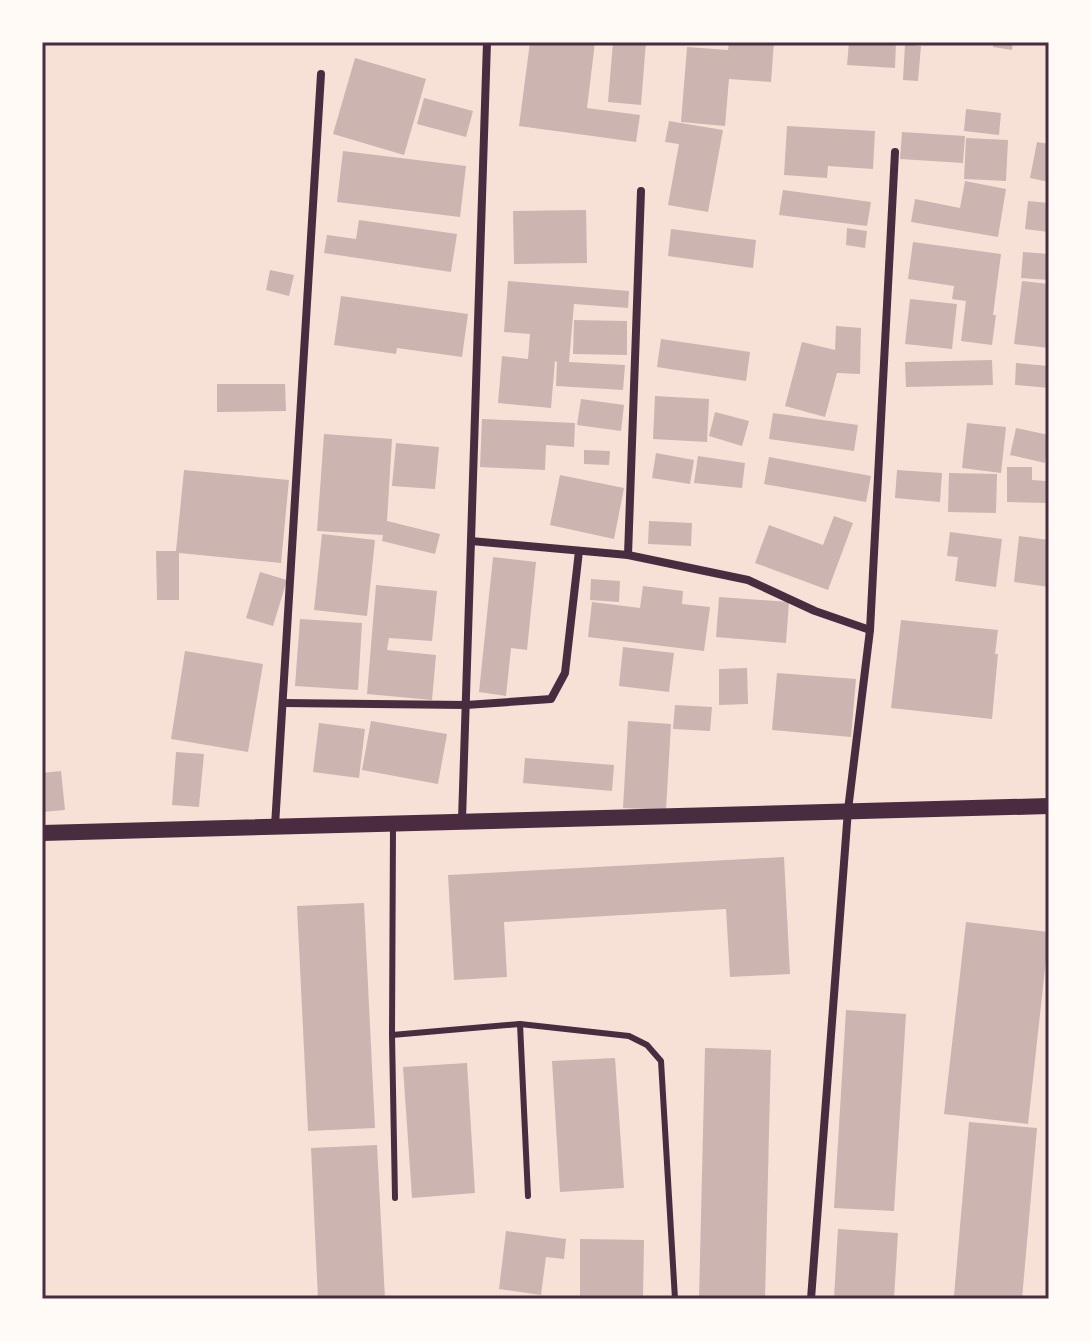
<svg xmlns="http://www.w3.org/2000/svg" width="1091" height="1341" font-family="'PT Serif',serif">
	<rect width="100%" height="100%" fill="#f7e1d7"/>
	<g fill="#ccb4b1">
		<path d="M530 42H595L587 108 640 115 636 142 519 126Z"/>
		<path d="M613 42H646L641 105 608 102Z"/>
		<path d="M729 42H774L771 82 729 79 725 126 681 122 687 47 728 50Z"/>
		<path d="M849 42H896L895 68 847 65Z"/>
		<path d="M993 42H1013L1012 50 993 47Z"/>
		<path d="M905 44 921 46 918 81 903 80Z"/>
		<path d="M355 58 426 79 404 155 333 134Z"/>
		<path d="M424 98 473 111 466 137 417 124Z"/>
		<path d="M966 109 1001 113 999 135 964 131Z"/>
		<path d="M669 121 723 130 708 212 668 205 679 144 665 142Z"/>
		<path d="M787 126 875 131 873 169 828 166 827 178 784 175Z"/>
		<path d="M902 132 965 136 963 163 900 159Z"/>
		<path d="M966 138 1008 140 1006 181 964 179Z"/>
		<path d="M1037 142 1049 144V182L1030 178Z"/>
		<path d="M343 151 466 166 460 217 337 202Z"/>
		<path d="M965 181 1006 189 998 237 911 222 915 199 960 208Z"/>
		<path d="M783 190 871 202 867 226 779 215Z"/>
		<path d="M1028 201 1049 203V232L1025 229Z"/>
		<path d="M586 210 587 263 514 264 513 211Z"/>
		<path d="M359 220 457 234 451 272 324 253 327 235 356 239Z"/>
		<path d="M847 228 867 231 865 248 846 245Z"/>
		<path d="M671 229 756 240 753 268 668 256Z"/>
		<path d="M913 242 1001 254 993 315H996L992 345 961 341 966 301 952 299 954 286 908 279Z"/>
		<path d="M1023 252 1049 254V280L1021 278Z"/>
		<path d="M270 270 294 275 289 296 266 290Z"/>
		<path d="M508 281 629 291 628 308 574 304 569 362 625 365 623 390 556 386 557 362 555 361 551 408 498 403 502 356 528 359 530 334 504 332Z"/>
		<path d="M1022 281 1049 284V348L1014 344Z"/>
		<path d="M341 296 468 314 462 357 397 348 396 354 334 345Z"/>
		<path d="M910 299 957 304 952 349 905 344Z"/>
		<path d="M574 320 627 321V355L573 354Z"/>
		<path d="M836 326 861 328 860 374 837 373 825 417 785 406 802 342 835 350Z"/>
		<path d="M661 339 750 352 746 381 657 367Z"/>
		<path d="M992 360 993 385 906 387 905 362Z"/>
		<path d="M1016 363 1049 366V388L1015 385Z"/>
		<path d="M217 384H285L286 411 217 412Z"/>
		<path d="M655 396 709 399 707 442 653 439Z"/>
		<path d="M581 399 624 405 621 431 577 425Z"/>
		<path d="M715 412 749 421 742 446 709 436Z"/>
		<path d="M773 413 858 425 854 451 769 439Z"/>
		<path d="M482 419 575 423 574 447 546 445 545 470 480 467Z"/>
		<path d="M967 423 1006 427 1001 473 962 468Z"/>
		<path d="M1016 428 1049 435 1045 463 1010 455Z"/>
		<path d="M324 434 392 439 387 521 440 534 435 554 382 541 383 535 317 531Z"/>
		<path d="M396 443 439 447 435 489 392 486Z"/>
		<path d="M584 450 610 451 609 465 584 464Z"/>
		<path d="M656 453 694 460 690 484 652 478Z"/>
		<path d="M698 456 745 463 742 488 694 483Z"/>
		<path d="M769 457 871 476 866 502 764 484Z"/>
		<path d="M1007 467H1032V480L1046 481V503L1007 502Z"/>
		<path d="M184 470 289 480 281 563 179 553V600H157L156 551H176Z"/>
		<path d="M897 470 942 473 940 502 895 498Z"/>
		<path d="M949 473 997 474 996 513 948 512Z"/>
		<path d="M560 475 624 488 614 539 550 525Z"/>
		<path d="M834 516 853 523 828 590 755 563 769 525 823 545Z"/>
		<path d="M649 521 692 523 691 546 648 544Z"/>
		<path d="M950 532 1002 539 996 587 955 581 958 557 947 556Z"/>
		<path d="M322 534 375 540 367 616 314 610Z"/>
		<path d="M1019 536 1049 540V587L1014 582Z"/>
		<path d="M493 557 536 562 527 650 511 648 506 696 479 692Z"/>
		<path d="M260 572 287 580 273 626 246 618Z"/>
		<path d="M591 579 620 581 619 602 590 600Z"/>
		<path d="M376 585 437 591 432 641 389 638 387 650 436 655 432 700 367 694Z"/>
		<path d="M643 586 683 591 682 604 710 607 704 651 588 637 592 602 640 608Z"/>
		<path d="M719 597 789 602 786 643 716 637Z"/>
		<path d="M300 619 362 623 358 690 295 686Z"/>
		<path d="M901 620 998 630 995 654H998L992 719 891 708Z"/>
		<path d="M623 647 674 653 669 692 619 686Z"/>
		<path d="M185 651 263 664 248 752 171 739Z"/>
		<path d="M747 668 748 704 719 705V669Z"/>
		<path d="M777 673 856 679 851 737 772 730Z"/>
		<path d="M675 705 712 707 710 731 673 729Z"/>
		<path d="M371 721 447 734 438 784 362 770Z"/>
		<path d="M628 721 671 724 666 810 623 808Z"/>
		<path d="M319 723 365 729 359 778 313 772Z"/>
		<path d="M176 752 204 754 199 807 172 805Z"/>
		<path d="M525 758 614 765 612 791 523 783Z"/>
		<path d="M61 771 65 810 42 812V773Z"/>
		<path d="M784 857 790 974 730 977 726 909 504 922 507 977 454 980 448 875Z"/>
		<path d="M364 903 375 1128 308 1131 297 906Z"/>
		<path d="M966 922 1049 932 1028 1124 944 1114Z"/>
		<path d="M846 1010 906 1014 894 1211 834 1208Z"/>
		<path d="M705 1048 771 1050 765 1299H699Z"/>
		<path d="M615 1058 624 1188 560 1192 552 1061Z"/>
		<path d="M467 1063 475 1193 412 1198 403 1067Z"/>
		<path d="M969 1122 1037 1128 1022 1299 954 1296Z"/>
		<path d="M377 1145 385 1299H318L311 1148Z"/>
		<path d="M838 1229 898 1233 894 1299H834Z"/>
		<path d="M506 1231 566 1239 564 1259 546 1257 541 1295 499 1289Z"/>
		<path d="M580 1239 644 1240 643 1297 580 1296Z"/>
	</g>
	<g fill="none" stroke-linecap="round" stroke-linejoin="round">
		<g stroke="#4a2c40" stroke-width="6">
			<path d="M393 826 392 1035 520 1024 629 1036 647 1045 661 1061 675 1299"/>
			<path d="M520 1024 528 1196"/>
			<path d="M392 1035 395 1198"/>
		</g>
		<g stroke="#4a2c40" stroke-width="8">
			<path d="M641 191 628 555 748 580 815 611 870 630 848 810 811 1299"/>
			<path d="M471 541 628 555"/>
			<path d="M870 630 895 152"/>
			<path d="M283 703 466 705 551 699 565 673 579 551"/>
			<path d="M462 820 487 42"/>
			<path d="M275 826 321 74"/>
		</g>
		<path stroke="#4a2c40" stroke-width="16" d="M42 833 1049 806"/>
	</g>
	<rect width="1091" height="1341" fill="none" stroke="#fffaf5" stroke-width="88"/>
	<rect x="44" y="44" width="1003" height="1253" fill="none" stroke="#4a2c40" stroke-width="3"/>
</svg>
